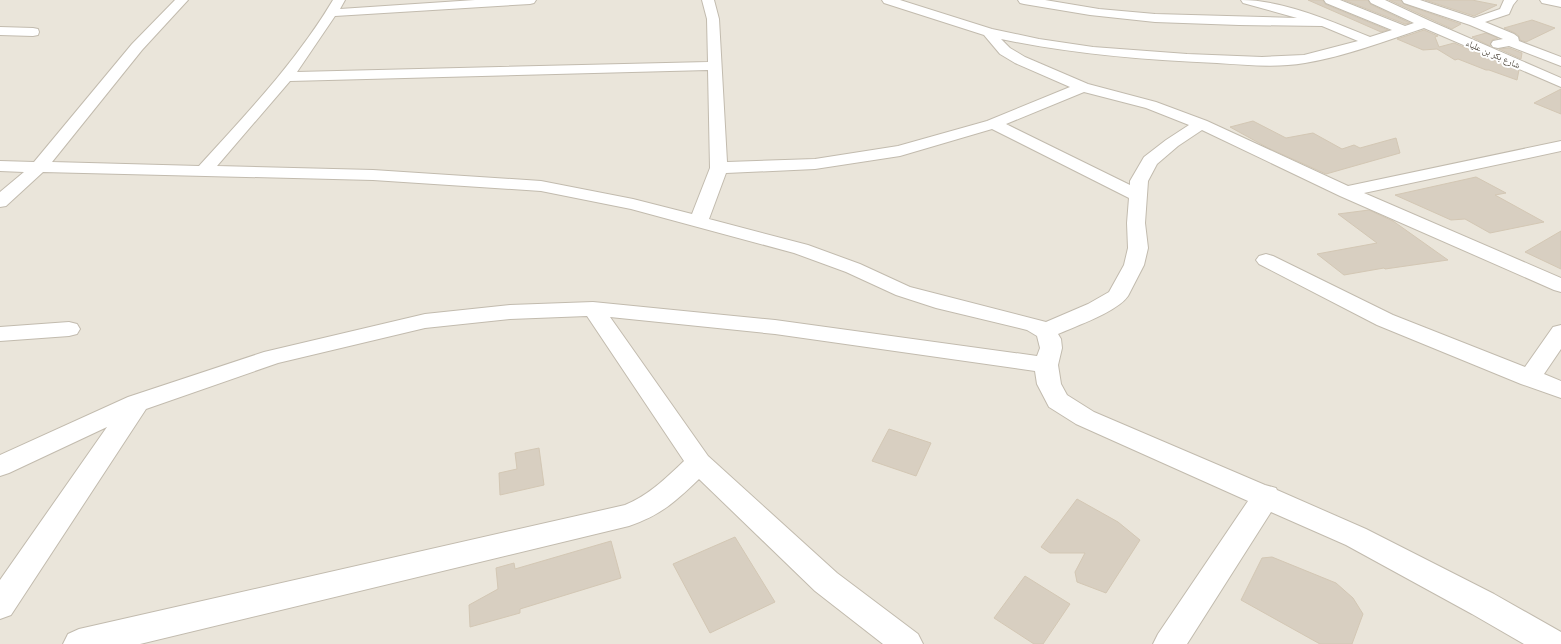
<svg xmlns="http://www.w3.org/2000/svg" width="1561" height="644" font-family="Raleway,'Noto Naskh Arabic',sans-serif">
	<rect width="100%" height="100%" fill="#f6f3ec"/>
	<rect fill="#eae5da" x="0" y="0" width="1561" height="644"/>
	<g fill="#d8cfc1" stroke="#d3c7b4">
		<path d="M1308 0H1323L1325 4 1388 30 1381 32Z"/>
		<path d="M1344 0H1368L1370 4 1410 23 1405 24Z"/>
		<path d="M1389 0H1401L1404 4 1461 24 1452 29Z"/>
		<path d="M1425 0H1472L1497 5 1474 16Z"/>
		<path d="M1532 20 1555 28 1526 42 1520 40 1519 36 1515 33 1504 28Z"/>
		<path d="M1424 30 1438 36 1435 37 1439 47 1454 43 1519 70 1517 80 1489 70H1486L1458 59 1455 60 1437 49 1423 50 1397 39Z"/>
		<path d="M1486 33 1498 38 1492 40 1490 46 1472 37Z"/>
		<path d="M1509 48 1522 53 1521 59 1499 49Z"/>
		<path d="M1561 89V114L1534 103Z"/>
		<path d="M1253 121 1286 138 1313 133 1342 149 1354 145 1360 148 1396 138 1400 153 1326 174 1268 148 1230 127Z"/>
		<path d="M1476 177 1506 193 1495 195 1544 222 1490 233 1465 219 1451 220 1395 195Z"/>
		<path d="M1369 210 1393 221 1448 260 1385 269 1384 268 1344 275 1317 254 1377 243 1338 214Z"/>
		<path d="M1561 231V269L1525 252Z"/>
		<path d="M889 429 931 443 916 476 872 461Z"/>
		<path d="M539 448 544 485 500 495 499 473 517 469 515 453Z"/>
		<path d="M1077 499 1118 522 1140 540 1106 593 1077 582 1075 572 1085 553H1050L1041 547Z"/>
		<path d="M735 537 775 602 710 633 673 564Z"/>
		<path d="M611 541 621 578 520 609V613L470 627 469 605 498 589 496 568 514 563 515 569Z"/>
		<path d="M1272 557 1336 583 1353 598 1363 614 1352 644H1320L1241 600 1262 558Z"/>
		<path d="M1025 576 1070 604 1043 644H1034L994 618Z"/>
	</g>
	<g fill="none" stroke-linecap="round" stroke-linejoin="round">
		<g stroke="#c2bbae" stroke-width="2">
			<g id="minor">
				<path d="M175 0H188L142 50 52 162 199 166C247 113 296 62 333 0H345L340 9 475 0H536L534 3 530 4 335 16 297 72 708 62 707 19 702 0H714L719 19 727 162 815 159 898 146 987 121 1070 87 1015 63 1000 54 984 35 884 3 882 0H900L992 29 1039 39 1093 47 1187 54 1262 57 1304 55 1358 41 1322 26 1239 25 1155 22 1090 15 1024 4 1020 3 1018 0H1045L1099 9 1155 14 1297 18 1243 3 1241 0C1283 0 1331 21 1370 37L1392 30 1326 3 1324 0H1340L1405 26 1414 23 1371 3 1369 0H1385L1430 21 1561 78V87L1424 28C1385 41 1346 56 1305 63 1277 68 1246 65 1217 63 1144 60 1072 54 1001 39L1010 48 1025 57 1088 84 1156 102 1207 121 1348 186 1561 141V151L1364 193 1561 278V292L1554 290 1340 196 1202 130 1178 146 1157 164 1148 181 1145 223 1148 248 1144 265 1128 296C1117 312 1076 326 1058 334L1061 339 1062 348 1058 365 1061 384 1067 395 1094 412 1265 485 1276 488 1277 490 1366 529 1494 594 1561 632V644H1524L1472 614 1346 545 1271 512 1187 644H1153L1158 634 1248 501 1076 424 1049 407 1037 384 1035 371 775 334 610 317 708 456 837 573 918 634 923 644H883L815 591 699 479C675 502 661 515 629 526L140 644H63L68 634 79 629 625 505C649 495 665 479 684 461L587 316 510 319 425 328 278 363 146 409 11 615 0 619V580L107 427 9 473 0 476V455L128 397 264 352 425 314 510 305 593 302 775 320 1037 356 1040 348 1037 336 1027 330 936 308 896 295 846 272 794 253 631 209 541 191 373 180 43 172 6 206 0 207V192L24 172 0 171V161L34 162 132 44ZM708 70 710 168 692 214 633 199 541 181 373 170 217 166 290 81ZM1084 92 1146 108 1189 125 1166 140 1144 157 1130 181V185L1006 124ZM992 129 1129 198 1127 223 1128 248 1124 265 1109 292 1088 304 1046 322 910 287 860 264 808 245 709 219 726 173 815 169 900 156Z"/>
				<path d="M1402 0H1420L1474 18 1500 9 1504 0H1517L1513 5 1509 14 1485 22 1514 34 1518 37 1519 41 1561 57V66L1509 46 1498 48 1493 47 1491 44 1493 41 1503 39 1470 25 1404 3Z"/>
				<path d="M1540 0H1561V7L1542 3Z"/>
				<path d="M0 27 33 28 38 29 39 32 38 35 33 36 0 35Z"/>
				<path d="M1266 254 1273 256 1393 315 1525 367 1553 327 1561 325V349L1544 374 1561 381V398L1521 384 1377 325 1259 264 1256 260 1259 256Z"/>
				<path d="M69 322 77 324 80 329 77 334 69 336 0 341V327Z"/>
			</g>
		</g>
		<use href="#minor" fill="#fff" fill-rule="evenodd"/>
	</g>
	<g text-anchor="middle" stroke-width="4" stroke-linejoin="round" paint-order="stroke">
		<g font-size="9" fill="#4b4439" stroke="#fff">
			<text transform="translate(1493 54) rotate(24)" y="3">شارع بكر بن علياء</text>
		</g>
	</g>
</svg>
